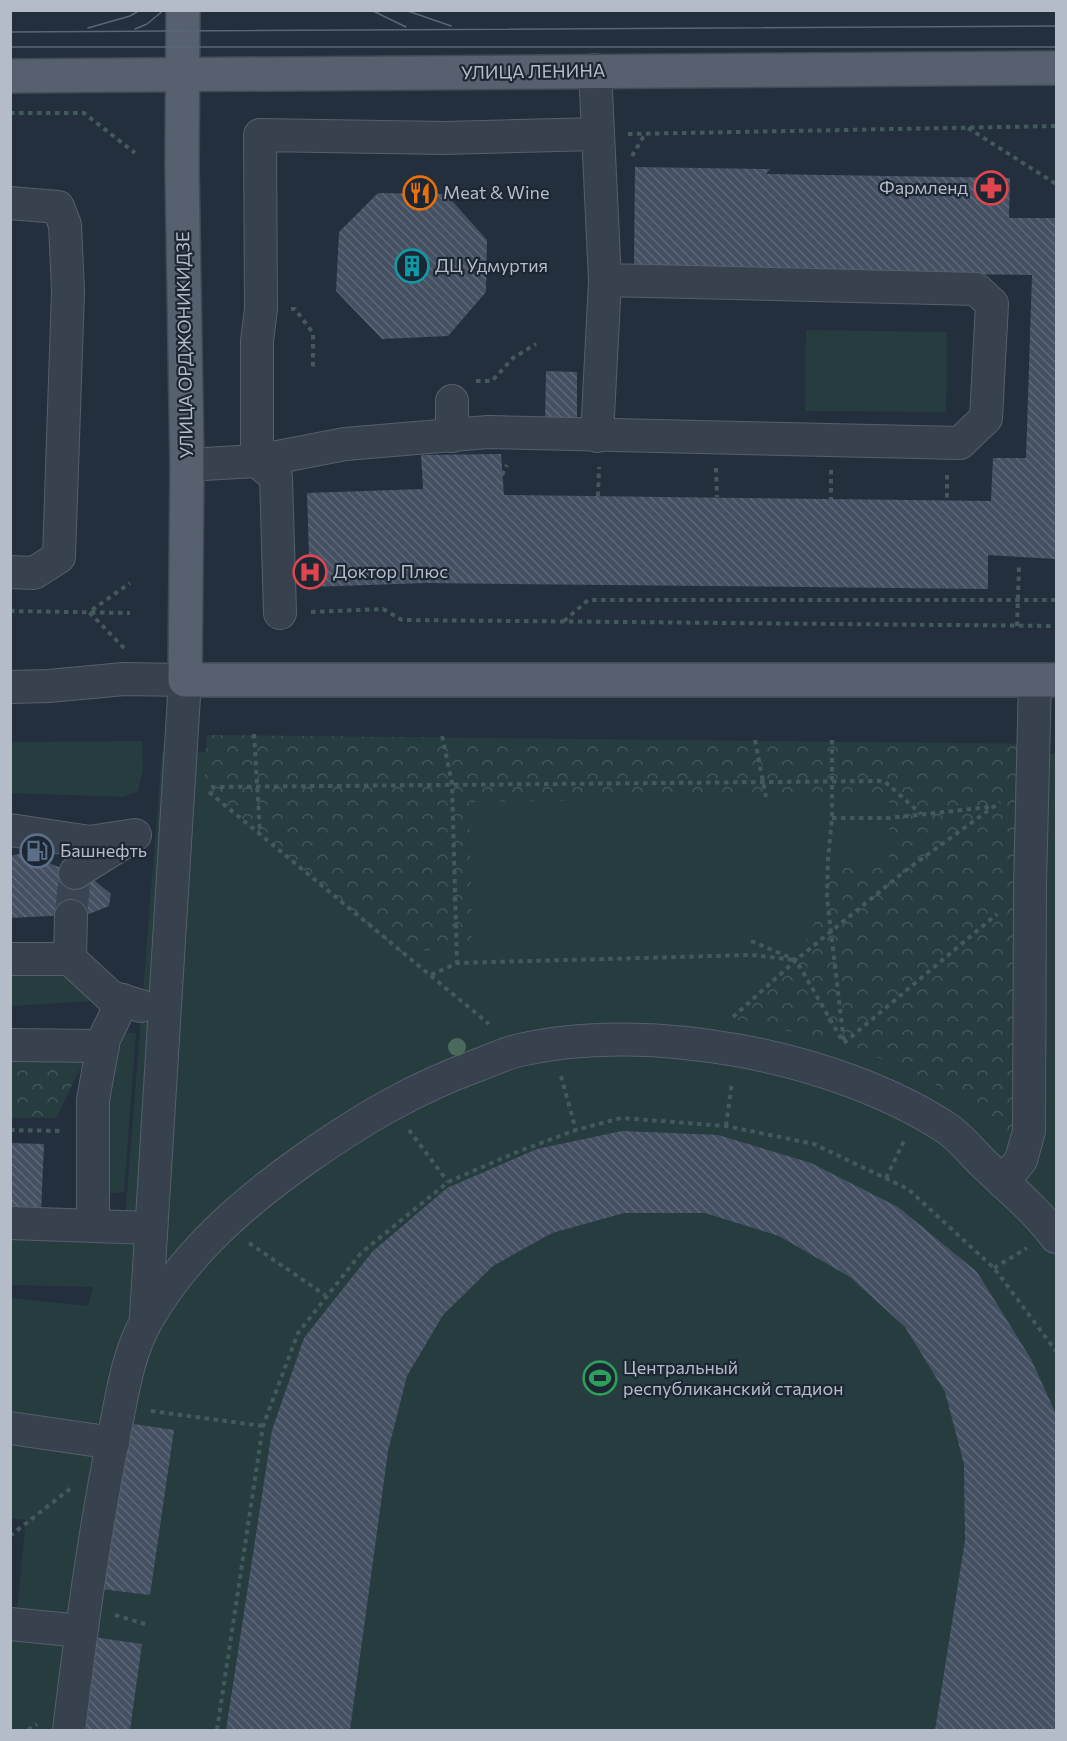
<svg xmlns="http://www.w3.org/2000/svg" width="1067" height="1741" font-family="Commissioner,sans-serif">
	<defs>
		<pattern id="forest-crowns" width="20" height="18" patternUnits="userSpaceOnUse" patternTransform="scale(1.5)"><rect width="20" height="18" fill="#263c3f"/><path d="M2 6a3 3 0 1 1 6 0M12 15a3 3 0 1 1 6 0" fill="none" stroke="#435659"/></pattern>
		<pattern id="building-back-hatch" width="6" height="6" patternUnits="userSpaceOnUse" patternTransform="scale(1.5)"><rect width="6" height="6" fill="#455162"/><path d="M-1 5l2 2M0 0l6 6M5-1l2 2" fill="none" stroke="#5d6877"/></pattern>
	</defs>
	<rect width="100%" height="100%" fill="#242f3e"/>
	<g fill="#263c3f">
		<path d="M806 330 947 332 946 412 805 411Z"/>
		<path d="M142 741 143 770 138 791 124 797 11 793V742Z"/>
		<path d="M162 752 1056 754V1730H11L10 1638 14 1641 26 1520 11 1518V1298L88 1306 93 1287 11 1285V1227L119 1233 123 1244Z"/>
		<path d="M59 966 94 1001 11 1006V967Z"/>
		<path d="M113 1033H136L124 1192 103 1194Z"/>
	</g>
	<g fill="url(#forest-crowns)">
		<path d="M207 735 1034 744 1023 1153C1002 1136 982 1115 959 1100 890 1052 812 1035 731 1019L796 960 827 898 828 859H889V797L469 802 472 946 402 953 204 787Z"/>
		<path d="M98 1032 56 1118H11L10 1034Z"/>
	</g>
	<g fill="url(#building-back-hatch)">
		<path d="M635 167 770 169 766 174 1010 178 1009 218H1056V559L988 555V589L426 583 310 587 307 493 423 489 421 455 501 454 504 495 991 501 993 458H1026L1032 275 634 270Z"/>
		<path d="M378 193 446 194 487 240 486 292 448 336 382 339 336 291 339 232Z"/>
		<path d="M546 371 577 372V423L545 422Z"/>
		<path d="M23 853 95 881 111 894 109 906 89 914 10 918V856Z"/>
		<path d="M622 1131 718 1135 811 1163 898 1207 977 1272 1031 1359 1056 1414V1730H935L965 1540 964 1464 945 1392 905 1327 850 1277 779 1236 705 1213H624L552 1233 493 1266 443 1315 407 1376 388 1451 350 1730H226L272 1430 304 1338 372 1252 447 1188 537 1149Z"/>
		<path d="M10 1143 44 1144 41 1212 10 1211Z"/>
		<path d="M127 1423 174 1430 150 1595 101 1589Z"/>
		<path d="M93 1637 142 1644 130 1730H80Z"/>
	</g>
	<g fill="none" stroke-linecap="round" stroke-linejoin="round">
		<path stroke="#3a4453" stroke-width="32" stroke-dasharray="32 16" stroke-linecap="butt" d="M71 916 75 873"/>
		<g stroke="#565f6c" stroke-width="34">
			<g id="minor">
				<path d="M10 203 58 207 65 225 68 291 59 557 34 573 10 572"/>
				<path d="M452 401V436"/>
				<path d="M597 436 605 280"/>
				<path d="M187 465 257 461 345 444 488 432 960 443 986 418 992 304 976 289 605 280 595 70"/>
				<path d="M280 613 276 477 257 461V341L261 309 260 135 445 138 598 134"/>
				<path d="M10 687 49 686 124 679 185 680 146 1316"/>
				<path d="M10 830 90 842 135 835"/>
				<path d="M75 873 126 841"/>
				<path d="M71 916 70 959 111 997 141 1006"/>
				<path d="M10 959H70"/>
				<path d="M10 1045 103 1046"/>
				<path d="M1003 1182 1021 1160 1029 1131 1030 886 1035 680"/>
				<path d="M10 1223 151 1228"/>
				<path d="M93 1226V1100L104 1039 123 1000"/>
				<path d="M10 1428 113 1443"/>
				<path d="M10 1624 81 1631"/>
				<path d="M69 1730C81 1632 94 1533 114 1435 122 1397 127 1355 147 1320 186 1252 244 1202 308 1157 364 1118 413 1089 478 1065 492 1060 506 1053 520 1050 648 1020 835 1056 945 1127 959 1136 971 1151 983 1163 1008 1187 1035 1209 1056 1237"/>
			</g>
		</g>
		<g stroke="#414a57" stroke-width="36">
			<g id="major">
				<path d="M183 10 182 167 187 465 185 680H1056"/>
				<path d="M10 76 1056 68"/>
			</g>
		</g>
		<g stroke="#44595c" stroke-width="4" stroke-dasharray="4.5 4.5" stroke-linecap="butt">
			<path d="M10 113H84L135 153"/>
			<path d="M968 128 1056 184"/>
			<path d="M628 134 1056 126"/>
			<path d="M632 156 645 134"/>
			<path d="M291 309H295L313 333V367"/>
			<path d="M476 381H492L513 358 536 344"/>
			<path d="M716 468 717 497"/>
			<path d="M831 470V499"/>
			<path d="M502 475 507 465"/>
			<path d="M947 475V501"/>
			<path d="M598 496 599 467"/>
			<path d="M10 611 130 613"/>
			<path d="M311 612 383 609 402 620 1056 626"/>
			<path d="M564 621 588 600H1056"/>
			<path d="M1017 626 1019 566"/>
			<path d="M124 648 89 612 130 583"/>
			<path d="M254 734 260 833"/>
			<path d="M442 736 452 783 457 963"/>
			<path d="M755 740 766 797"/>
			<path d="M832 740V818L828 859 827 898 844 1043"/>
			<path d="M211 787 884 781 921 814"/>
			<path d="M209 792 489 1024"/>
			<path d="M832 818H889L990 807"/>
			<path d="M751 941 796 960 842 1040"/>
			<path d="M431 975 457 963 752 955 795 960"/>
			<path d="M733 1017 796 960 905 871 1000 802"/>
			<path d="M844 1043 997 914"/>
			<path d="M561 1076 576 1130"/>
			<path d="M726 1126 732 1082"/>
			<path d="M10 1130 63 1131"/>
			<path d="M409 1130 448 1182"/>
			<path d="M886 1178 904 1141"/>
			<path d="M249 1243 325 1295"/>
			<path d="M994 1268 1027 1248"/>
			<path d="M151 1411 263 1426"/>
			<path d="M10 1536 71 1488"/>
			<path d="M115 1615 145 1624"/>
			<path d="M28 1730 37 1724"/>
			<path d="M217 1730 263 1426 298 1333 361 1253 448 1182 517 1152 576 1130 621 1118 726 1126 814 1144 908 1189 994 1268 1056 1351"/>
		</g>
		<use href="#minor" stroke="#38414e" stroke-width="32"/>
		<use href="#major" stroke="#56606e" stroke-width="33"/>
		<g stroke="#5a6575" stroke-width="1.5">
			<path d="M371 10 406 27"/>
			<path d="M405 10 451 26"/>
			<path d="M88 28 130 16 140 10"/>
			<path d="M135 29 147 24 164 10"/>
			<path d="M10 32 1056 26"/>
			<path d="M10 47H1056"/>
		</g>
	</g>
	<circle fill="#4b6a5d" cx="457" cy="1047" r="9"/>
	<defs>
		<g id="pharmacy-ring" transform="scale(1.725)"><circle r="9.5" fill="#1d2633" stroke="#e0444e" stroke-width="1.5"/><path d="M-2-6h4v4h4v4h-4v4h-4v-4h-4v-4h4Z" fill="#e0444e"/></g>
		<g id="restaurant-ring" transform="scale(1.725)"><circle r="9.5" fill="#1d2633" stroke="#e8710a" stroke-width="1.5"/><path d="M-5-6h1v4h1v-4h1v4h1v-4h1v5L-1.5 .5V6h-2V.5L-5-1ZM5-6V6H3V1.5H1.5Q1.5-4 5-6Z" fill="#e8710a"/></g>
		<g id="building-ring" transform="scale(1.725)"><circle r="9.5" fill="#1d2633" stroke="#0f9aa8" stroke-width="1.5"/><path d="M-4-6H4V6H1V3H-1V6H-4ZM-2.5-4.3h1.7v1.8h-1.7ZM.8-4.3h1.7v1.8H.8ZM-2.5-1h1.7V.8h-1.7ZM.8-1h1.7V.8H.8Z" fill="#0f9aa8"/></g>
		<g id="hospital-ring" transform="scale(1.725)"><circle r="9.5" fill="#1d2633" stroke="#e0444e" stroke-width="1.5"/><path d="M-5-5h3v3.5h4V-5h3V5h-3V1.5h-4V5h-3Z" fill="#e0444e"/></g>
		<g id="fuel-ring" transform="scale(1.725)"><circle r="9.5" fill="#1d2633" stroke="#5c6f8a" stroke-width="1.5"/><path d="M-5.5-6h7V0h2V4h1.3V-2.5L3-4.5l.8-.8L6-3V5H2.5V1h-1V6h-7ZM-4.2-4.7v3.2H.2V-4.7Z" fill="#5c6f8a"/></g>
		<g id="stadium-ring" transform="scale(1.725)"><circle r="9.5" fill="#1d2633" stroke="#2e9e5b" stroke-width="1.5"/><path d="M0-5a6.5 5 0 1 0 0 10a6.5 5 0 1 0 0-10ZM-3.5-1.8h7v3.6h-7Z" fill="#2e9e5b"/></g>
	</defs>
	<g fill-rule="evenodd">
		<use href="#pharmacy-ring" x="991" y="188"/>
		<use href="#restaurant-ring" x="420" y="193"/>
		<use href="#building-ring" x="412" y="266"/>
		<use href="#hospital-ring" x="310" y="572"/>
		<use href="#fuel-ring" x="37" y="851"/>
		<use href="#stadium-ring" x="600" y="1378"/>
	</g>
	<g text-anchor="middle" stroke-width="4.5" stroke-linejoin="round" paint-order="stroke">
		<g font-size="18" fill="#b4bcc9" stroke="#1d2633">
			<text transform="translate(533 72) rotate(-1)" y="6">УЛИЦА ЛЕНИНА</text>
			<text transform="translate(185 345) rotate(-91)" y="6">УЛИЦА ОРДЖОНИКИДЗЕ</text>
		</g>
		<g font-size="18" fill="#b4bcc9" stroke="#1d2633" text-anchor="start">
			<text x="968" y="194" text-anchor="end">Фармленд</text>
			<text x="443" y="199">Meat &amp; Wine</text>
			<text x="435" y="272">ДЦ Удмуртия</text>
			<text x="333" y="578">Доктор Плюс</text>
			<text x="60" y="857">Башнефть</text>
			<text x="623" y="1374">Центральный<tspan x="623" dy="21">республиканский стадион</tspan></text>
		</g>
	</g>
	<rect width="1067" height="1741" fill="none" stroke="#b4bcc9" stroke-width="24"/>
</svg>
